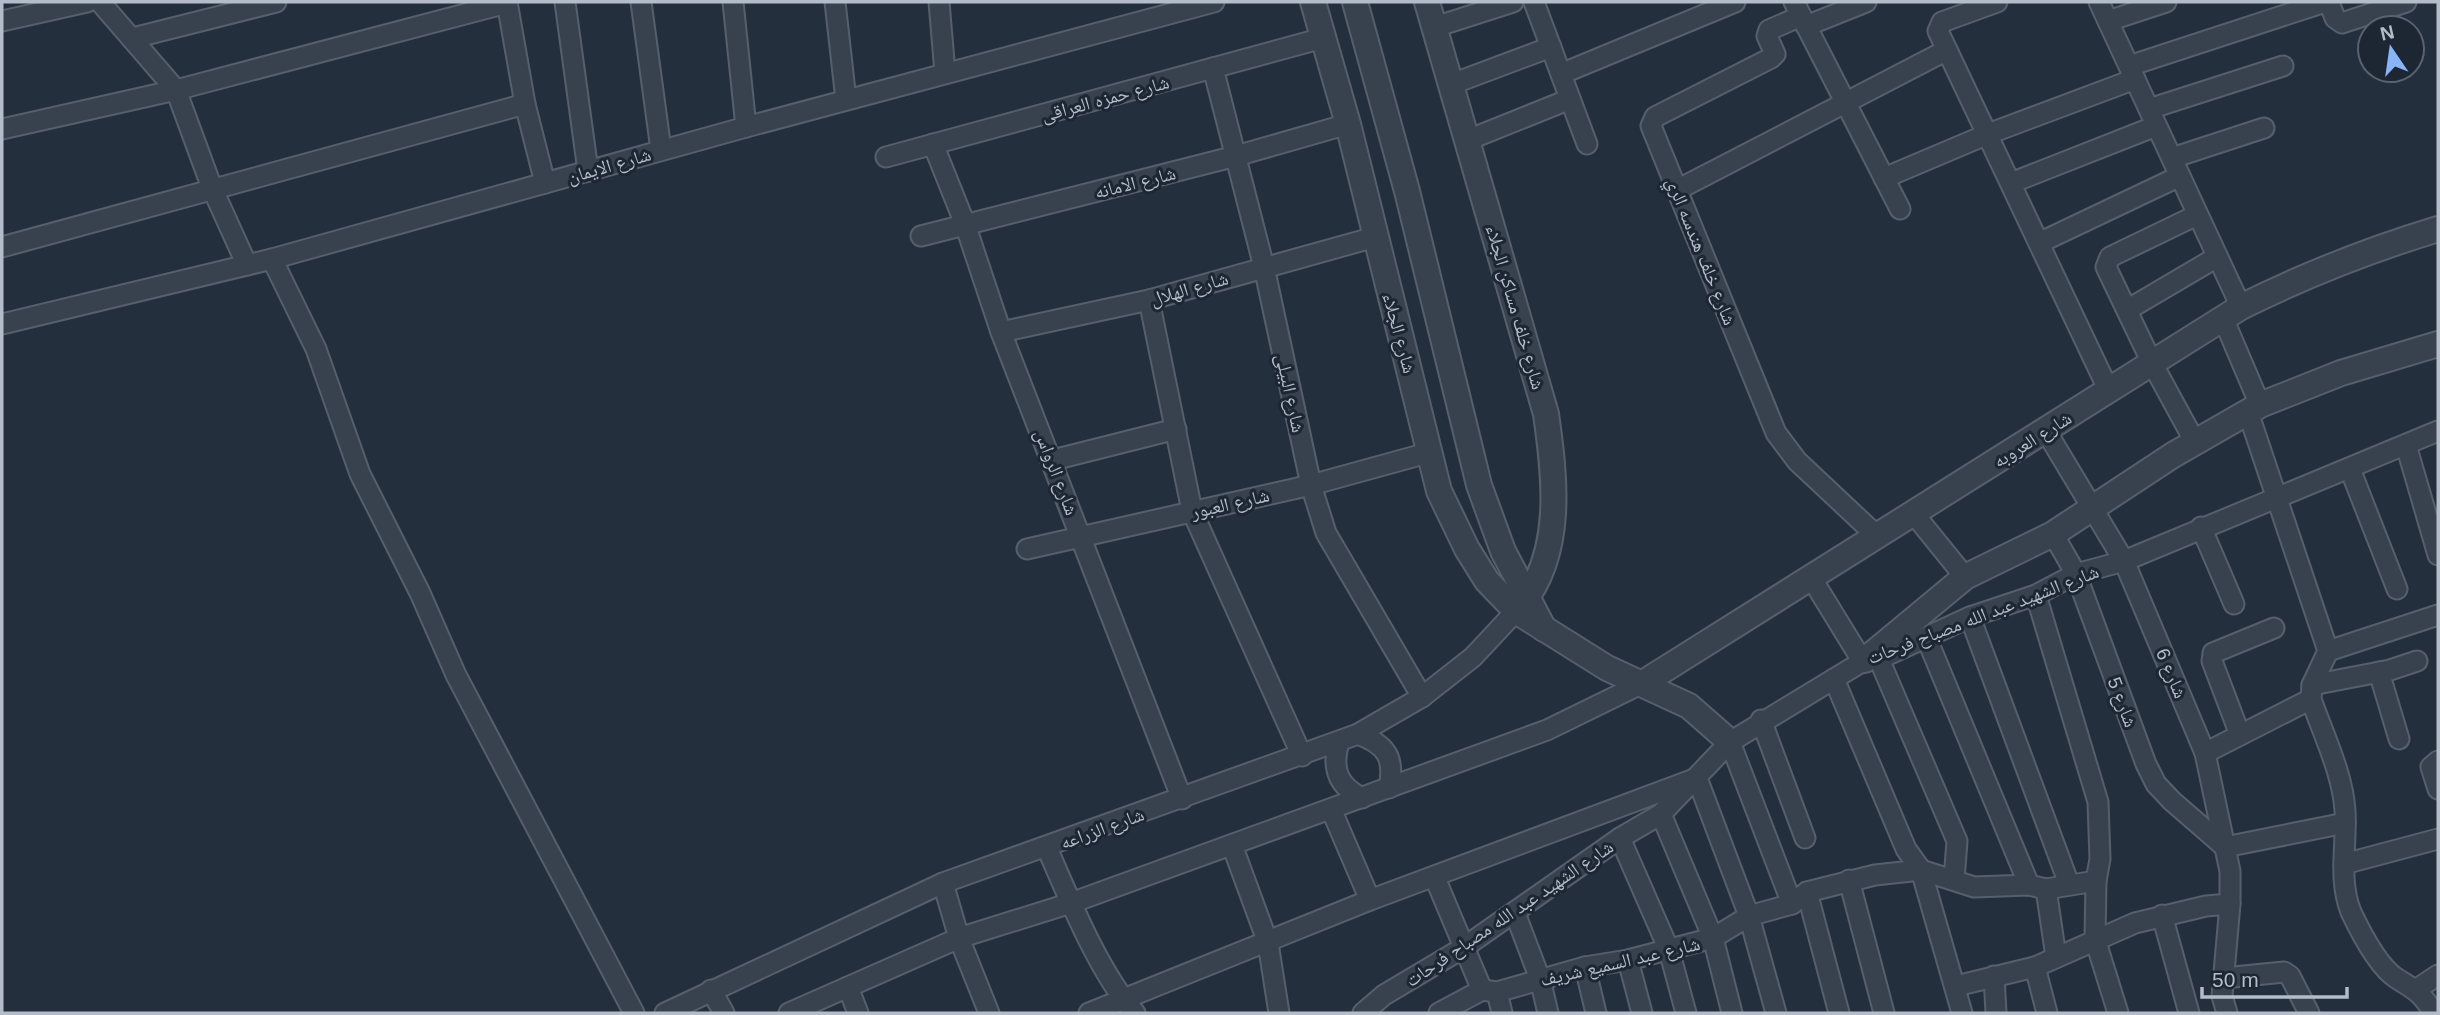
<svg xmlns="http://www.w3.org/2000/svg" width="2440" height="1015" font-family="Arial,'Noto Naskh Arabic',sans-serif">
	<rect width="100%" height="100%" fill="#242f3e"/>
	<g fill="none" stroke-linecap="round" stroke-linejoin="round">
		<g stroke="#565f6c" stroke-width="23">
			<g id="minor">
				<path d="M100 2 176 90 212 188 247 265"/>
				<path d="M507 2 525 104 545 183"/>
				<path d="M565 2 588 171"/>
				<path d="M641 2 661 150"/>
				<path d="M733 2 746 127"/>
				<path d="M835 2 846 100"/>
				<path d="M939 2 945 73"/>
				<path d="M1534 2 1587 144"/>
				<path d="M1794 2 1900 209"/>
				<path d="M1997 2 1942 22 1938 31 2109 391"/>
				<path d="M2099 2 2241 307"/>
				<path d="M2329 2 2335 18 2342 23 2406 2"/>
				<path d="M1801 16 1769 30 1767 36 1775 54 1771 58 1655 117 1651 126 1776 433 1797 461 1878 537"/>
				<path d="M2 21 87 2"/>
				<path d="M2108 21 2166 2"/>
				<path d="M1806 26 1866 2"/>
				<path d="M1435 27 1513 2"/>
				<path d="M133 38 276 2"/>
				<path d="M2129 66 2325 2"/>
				<path d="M1213 68 1264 267 1311 485 1326 533 1422 697"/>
				<path d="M1561 74 1735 2"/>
				<path d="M1452 84 1551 47"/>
				<path d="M2149 109 2283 66"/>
				<path d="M2 129 176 90 507 3"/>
				<path d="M1468 140 1570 99"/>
				<path d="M933 144 965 224 1001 332 1182 799"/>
				<path d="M886 157 1323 38"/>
				<path d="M2172 158 2264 128"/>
				<path d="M1884 178 1988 134 2135 79"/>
				<path d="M2011 183 2156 126"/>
				<path d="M1677 190 1947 50"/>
				<path d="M921 236 1236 156 1348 124"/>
				<path d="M2039 243 2180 176"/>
				<path d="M2 247 525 104"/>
				<path d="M272 259 316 349 360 474 420 593 456 675 634 1013"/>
				<path d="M1149 300 1192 511 1302 756"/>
				<path d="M2127 310 2217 257"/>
				<path d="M2223 318 2260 405"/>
				<path d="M2 324 272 259 746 127 1214 2"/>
				<path d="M1001 332 1149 300 1375 237"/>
				<path d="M2248 412 2328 651 2312 685 2311 699C2323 734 2343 774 2345 811 2347 844 2338 880 2351 912 2360 931 2378 966 2396 978 2416 991 2420 991 2434 1013"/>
				<path d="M2046 431 2124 561 2205 753 2230 871V904L2222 996 2227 1013"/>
				<path d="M2195 442 2152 363 2106 267 2110 257 2197 215"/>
				<path d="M2406 445 2438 555"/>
				<path d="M1053 460 1176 429"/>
				<path d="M2350 469 2397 589"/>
				<path d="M1914 514 1965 577"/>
				<path d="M2201 527 2234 604"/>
				<path d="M2053 534 2076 574 2146 764 2156 784 2172 801 2225 847"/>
				<path d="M1027 549 1311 485 1431 452"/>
				<path d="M1812 579 1858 654 1865 660"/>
				<path d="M2036 595 2098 802 2100 859 2096 881 2095 939 2118 1013"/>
				<path d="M1970 617 2069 884"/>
				<path d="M1927 639 2029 885"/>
				<path d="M2328 651 2438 615"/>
				<path d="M1879 659 1957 841 1954 880"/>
				<path d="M2379 672 2399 739"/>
				<path d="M1834 679 1906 849 1921 870 1962 1013"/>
				<path d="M2312 685 2390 670 2417 661"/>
				<path d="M1761 720 1805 838"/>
				<path d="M1358 734C1387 745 1395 758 1389 788"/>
				<path d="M2240 735 2212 661 2213 653 2274 628"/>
				<path d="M1339 742C1331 769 1338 786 1362 798"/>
				<path d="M1730 742 1792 904"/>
				<path d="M2205 753 2311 699"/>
				<path d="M2438 761 2431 767 2438 789"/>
				<path d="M1331 809 1370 900"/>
				<path d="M1661 814 1713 938 1732 1013"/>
				<path d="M1620 838 1669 950 1686 1013"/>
				<path d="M1232 845 1268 943 1279 1013"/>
				<path d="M2225 847 2345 823"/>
				<path d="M1047 848C1069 898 1099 973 1135 1013"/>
				<path d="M2344 864 2438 839"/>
				<path d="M1435 878 1482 990"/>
				<path d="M1849 880 1884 1013"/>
				<path d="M943 883 959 938 989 1013"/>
				<path d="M2046 889 2056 957"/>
				<path d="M1807 892 1839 1013"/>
				<path d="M1515 913 1540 979 1548 1013"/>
				<path d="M2162 915 2189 1013"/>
				<path d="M1628 960 1642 1013"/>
				<path d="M1585 967 1596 1013"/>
				<path d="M2035 967 2047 1013"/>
				<path d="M1994 976 1996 1013"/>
				<path d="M2224 978 2284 972 2290 976 2309 1013"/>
				<path d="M1956 986 2035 967 2135 923 2206 906 2230 904"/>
				<path d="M848 987 858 1013"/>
				<path d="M2417 989 2438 975"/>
				<path d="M711 990 724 1013"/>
				<path d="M1497 992 1502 1013"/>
				<path d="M665 1013 943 883 1358 734 1422 697 1473 657 1516 611"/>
				<path d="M789 1013 959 938 1071 903 1547 730 1643 683"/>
				<path d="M1089 1013 1370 900 1697 778 1749 916 1776 1013"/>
				<path d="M1363 1013 1384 995 1463 948 1620 838 1661 814 1730 742 1865 660 1879 659 1970 617 2036 595 2076 574 2124 561 2438 431"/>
				<path d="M1439 1013 1482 990 1497 992 1585 967 1628 960 1713 938 1749 916 1792 904 1807 892 1875 875 1921 870 1974 887 2029 885 2046 889 2096 881"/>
			</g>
		</g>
		<g stroke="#565f6c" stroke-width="28">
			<g id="tertiary">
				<path d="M1313 2 1348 124 1439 491 1467 549 1487 581 1516 611 1607 668 1689 706 1730 742"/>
				<path d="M1355 2 1407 191 1479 485 1503 551 1544 629"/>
				<path d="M1427 2 1546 414C1555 477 1564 553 1521 605"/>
				<path d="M1865 660 1965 577 2053 534 2173 455 2260 405 2341 373 2438 344"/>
				<path d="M1643 683 2241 307C2305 275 2369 250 2438 229"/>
			</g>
		</g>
		<use href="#minor" stroke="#38414e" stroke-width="19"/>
		<use href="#tertiary" stroke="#38414e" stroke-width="24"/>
	</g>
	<g text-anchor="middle" stroke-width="6" stroke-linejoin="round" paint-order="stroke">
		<g font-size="19" fill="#b4bcc9" stroke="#1d2633">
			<text transform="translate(1105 98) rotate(-15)" y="7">شارع حمزه العراقى</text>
			<text transform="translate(609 165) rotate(-16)" y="7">شارع الايمان</text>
			<text transform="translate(1135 182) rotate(-14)" y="7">شارع الامانه</text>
			<text transform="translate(1702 251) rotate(68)" y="7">شارع خلف هندسه الري</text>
			<text transform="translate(1189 288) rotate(-16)" y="7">شارع الهلال</text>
			<text transform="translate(1516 307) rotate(74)" y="7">شارع خلف مساكن الجلاء</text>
			<text transform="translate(1400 333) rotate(75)" y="7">شارع الجلاء</text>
			<text transform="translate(1291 393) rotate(78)" y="7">شارع البيلى</text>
			<text transform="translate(2032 439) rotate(-32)" y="7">شارع العروبه</text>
			<text transform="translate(1057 472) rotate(69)" y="7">شارع الرواس</text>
			<text transform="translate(1230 503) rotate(-13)" y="7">شارع العبور</text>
			<text transform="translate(1983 614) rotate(-21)" y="7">شارع الشهيد عبد الله مصباح فرحات</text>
			<text transform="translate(2172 673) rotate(67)" y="7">شارع 6</text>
			<text transform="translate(2123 702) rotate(69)" y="7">شارع 5</text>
			<text transform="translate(1102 828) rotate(-20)" y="7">شارع الزراعه</text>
			<text transform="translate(1509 913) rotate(-34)" y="7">شارع الشهيد عبد الله مصباح فرحات</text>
			<text transform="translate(1620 961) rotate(-13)" y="7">شارع عبد السميع شريف</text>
		</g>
	</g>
	<rect width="2440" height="1015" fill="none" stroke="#b4bcc9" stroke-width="7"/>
	<g transform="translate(2391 49) rotate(347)"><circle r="33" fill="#1d2633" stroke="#59626f" stroke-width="2"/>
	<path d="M0-5L12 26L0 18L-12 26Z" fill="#8ab4f8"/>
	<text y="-10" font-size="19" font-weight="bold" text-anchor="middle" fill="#b4bcc9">N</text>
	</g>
	<path d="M2202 987v10h145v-10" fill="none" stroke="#b4bcc9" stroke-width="3.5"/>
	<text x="2212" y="987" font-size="21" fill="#b4bcc9" stroke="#1d2633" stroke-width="5" paint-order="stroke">50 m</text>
</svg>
